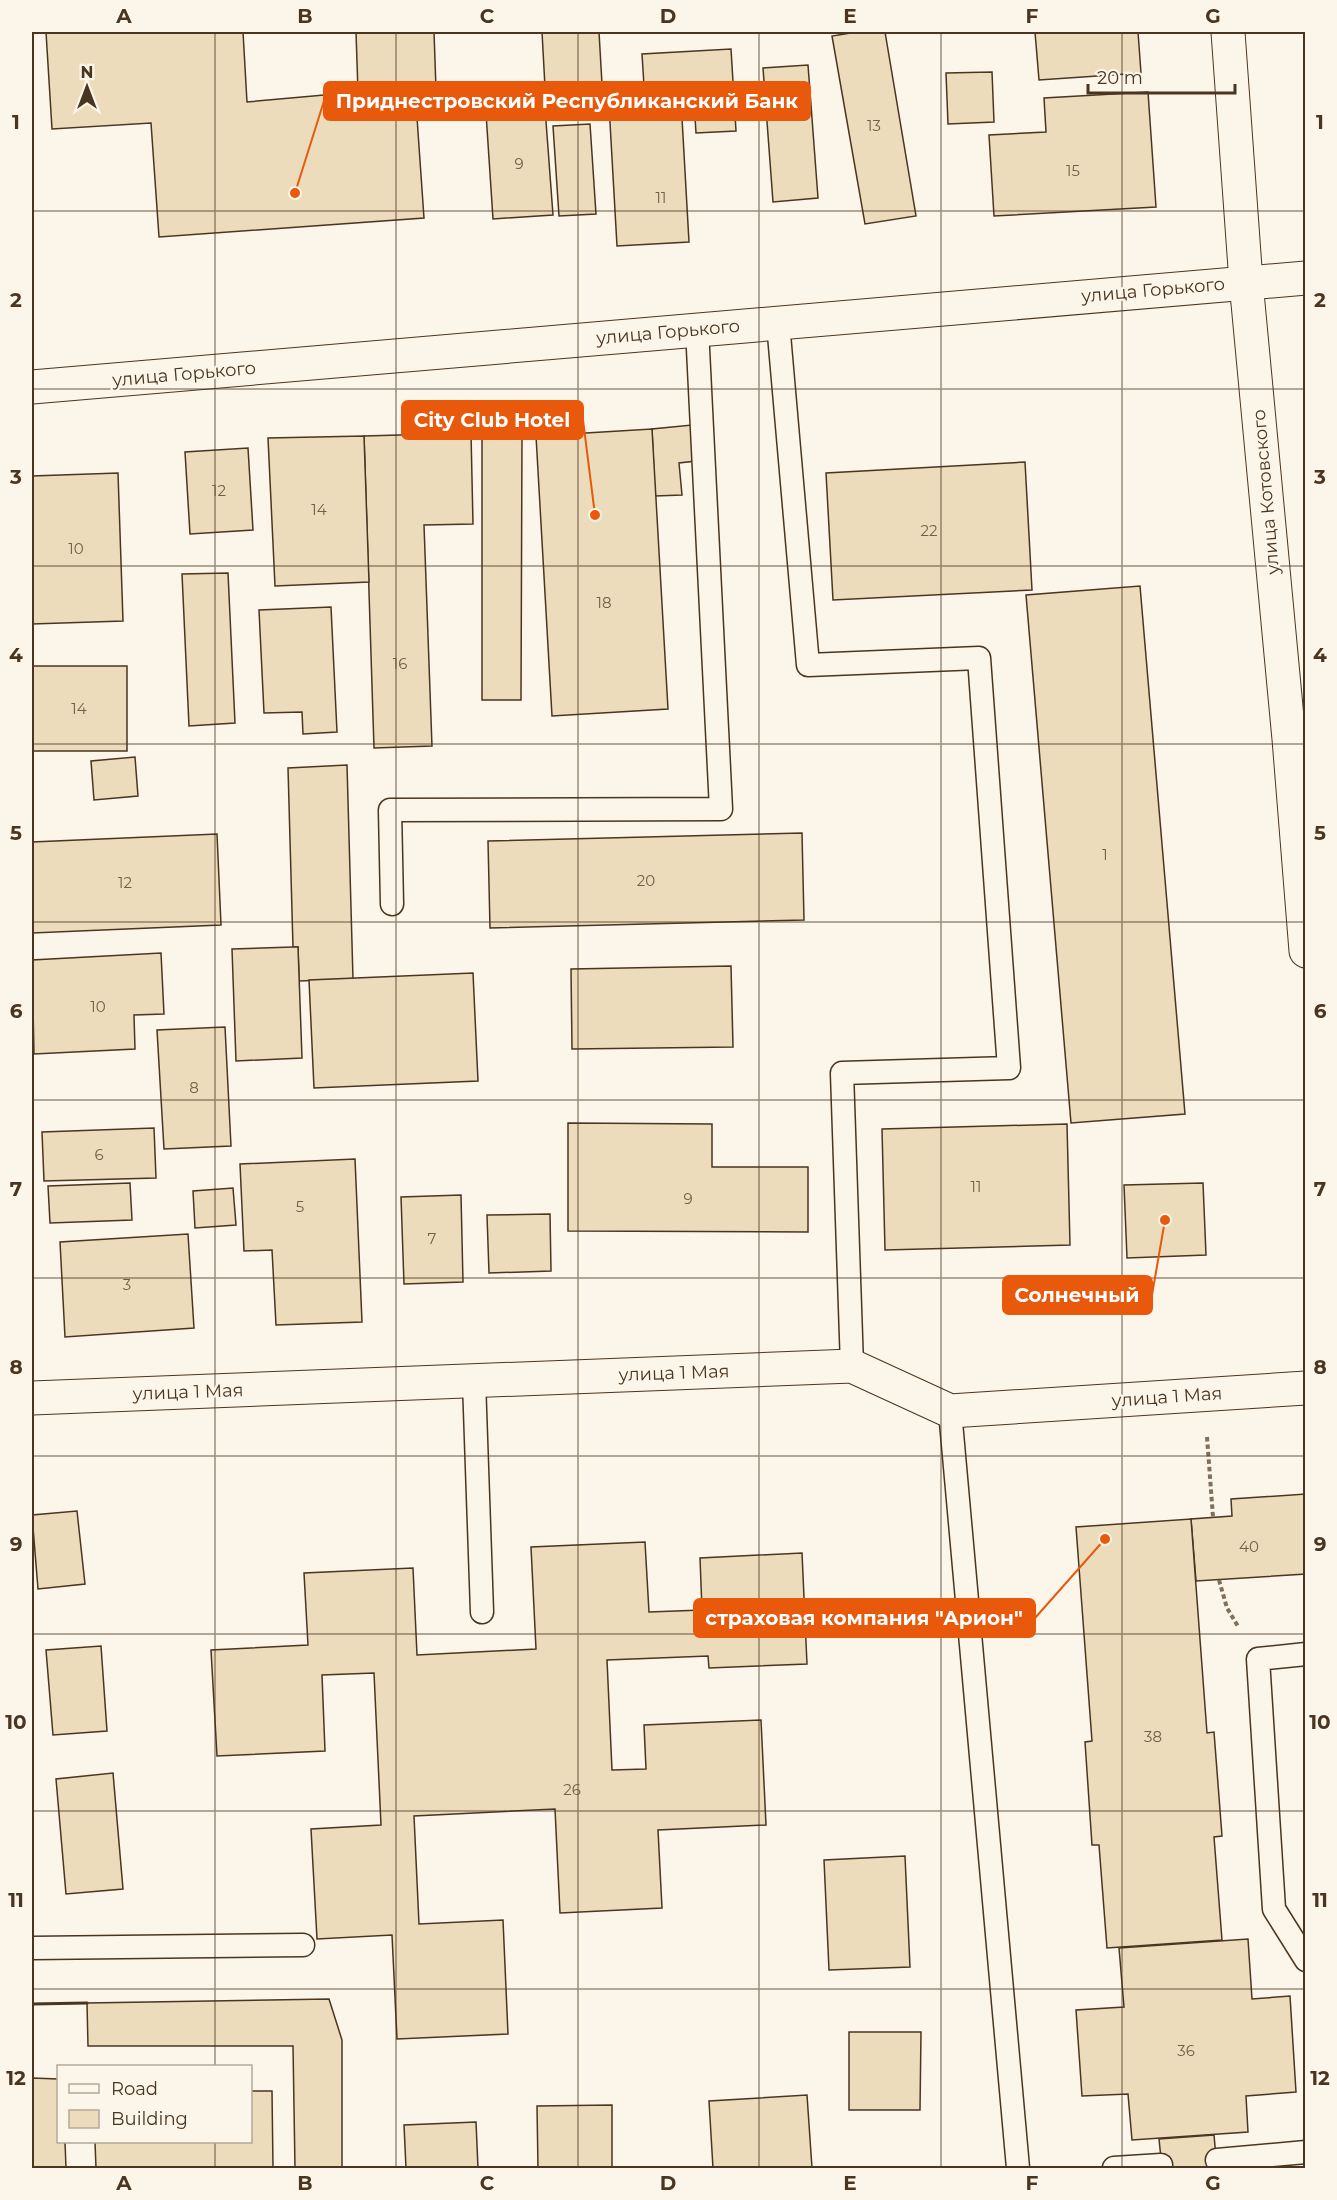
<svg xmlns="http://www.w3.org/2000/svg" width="1337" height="2200" font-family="Montserrat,sans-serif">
	<rect width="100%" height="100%" fill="#fbf6e9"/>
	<g fill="#ecdcbc" stroke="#4a3520" stroke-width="1.5">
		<path d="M46 32H243L247 102 358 92 415 89 424 218 159 237 151 123 52 129Z"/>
		<path d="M356 32H434L436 89 358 92Z"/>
		<path d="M542 32H599L602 84 545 87Z"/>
		<path d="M857 32H885L916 216 865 224 832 36Z"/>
		<path d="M1035 32H1138L1141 73 1039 80Z"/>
		<path d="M731 49 736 131 696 133 695 117 682 118 689 242 617 246 609 105 645 102 642 54Z"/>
		<path d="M808 65 818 198 773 202 763 68Z"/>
		<path d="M992 72 994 122 948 124 946 73Z"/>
		<path d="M1148 92 1156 207 994 216 989 135 1046 132 1044 98Z"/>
		<path d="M545 108 553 215 493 219 486 113Z"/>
		<path d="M590 124 596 214 559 216 553 126Z"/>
		<path d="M692 425 696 461 679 463 682 495 655 496 652 429Z"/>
		<path d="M652 429 668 709 552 716 536 436Z"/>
		<path d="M471 433 473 524 424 525 432 746 374 748 364 436Z"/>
		<path d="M364 436 369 582 275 586 268 438Z"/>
		<path d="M482 437H522L521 700H482Z"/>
		<path d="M248 448 253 530 190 534 185 452Z"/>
		<path d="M1025 462 1032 590 833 600 826 473Z"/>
		<path d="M118 473 123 621 32 624V476Z"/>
		<path d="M228 573 235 723 189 726 182 574Z"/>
		<path d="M1140 586 1185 1114 1071 1123 1026 595Z"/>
		<path d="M331 607 337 732 303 734 302 712 264 713 259 610Z"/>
		<rect x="32" y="666" width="95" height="85"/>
		<path d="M135 757 138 796 94 800 91 761Z"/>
		<path d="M347 765 353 979 299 981 298 947H293L288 768Z"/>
		<path d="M802 833 804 920 490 928 488 841Z"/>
		<path d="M217 834 221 925 32 933V842Z"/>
		<path d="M293 947H298L302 1058 236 1061 232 949Z"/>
		<path d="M161 953 164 1014 134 1015 135 1049 34 1054 32 960Z"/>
		<path d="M731 966 733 1047 572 1049 571 969Z"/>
		<path d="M473 973 478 1081 314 1088 309 980Z"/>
		<path d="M225 1027 231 1146 164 1149 157 1030Z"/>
		<path d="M568 1123 712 1124V1167H808V1232L568 1231Z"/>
		<path d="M1067 1124 1070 1245 885 1250 882 1129Z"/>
		<path d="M154 1128 156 1178 44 1181 42 1132Z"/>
		<path d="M355 1159 362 1322 276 1325 272 1250 244 1251 240 1164Z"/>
		<path d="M130 1183 132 1220 50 1223 48 1186Z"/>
		<path d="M1203 1183 1206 1255 1127 1258 1124 1185Z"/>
		<path d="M233 1188 236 1225 195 1228 193 1191Z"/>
		<path d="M461 1195 463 1282 404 1284 401 1197Z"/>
		<path d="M550 1214 551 1271 489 1273 487 1215Z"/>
		<path d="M188 1234 194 1328 65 1337 60 1242Z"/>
		<path d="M1306 1494V1574L1196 1581 1191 1519 1232 1516 1231 1499Z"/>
		<path d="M77 1511 85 1584 38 1589 32 1515Z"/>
		<path d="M1191 1519 1207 1733 1214 1732 1222 1836 1214 1837 1222 1940 1107 1948 1099 1845H1092L1085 1742 1092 1741 1076 1527Z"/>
		<path d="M645 1542 649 1612 702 1610 700 1558 802 1553 807 1664 709 1668 708 1656 607 1660 612 1770 646 1769 644 1725 761 1720 766 1825 658 1830 662 1908 560 1913 555 1809 414 1816 419 1924 503 1920 508 2034 397 2039 392 1935 317 1939 311 1829 381 1825 374 1673 322 1675 325 1751 217 1756 211 1650 308 1645 304 1573 413 1568 417 1655 536 1649 531 1547Z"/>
		<path d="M101 1646 107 1731 53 1735 46 1650Z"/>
		<path d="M113 1773 123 1889 66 1894 56 1779Z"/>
		<path d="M905 1856 910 1967 829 1970 824 1860Z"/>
		<path d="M1248 1939 1252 1999 1290 1996 1296 2092 1246 2096 1248 2132 1132 2140 1128 2094 1082 2096 1076 2010 1124 2007 1119 1948Z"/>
		<path d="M329 1999 342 2040V2168H295L293 2046H88L87 2003Z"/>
		<path d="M849 2032H921L920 2110H849Z"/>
		<path d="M32 2078 58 2079V2142H65L66 2168H32Z"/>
		<path d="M250 2091H272L273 2168H96L95 2142H250Z"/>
		<path d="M807 2095 812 2168H713L709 2101Z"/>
		<path d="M612 2105V2168H538L537 2106Z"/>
		<path d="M476 2122 478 2168H406L404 2125Z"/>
		<path d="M1214 2135 1217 2168H1162L1159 2139Z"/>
	</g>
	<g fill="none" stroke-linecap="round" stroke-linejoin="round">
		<g stroke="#4a3520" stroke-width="25">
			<g id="lane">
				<path d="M778 323 808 665 979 658 1009 1068 842 1073 852 1366"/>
				<path d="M392 904 390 810 721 809 697 329"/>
				<path d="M474 1381 482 1612"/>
				<path d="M950 1411 1018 2168"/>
				<path d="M1306 1654 1258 1659 1274 1909 1306 1960"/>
				<path d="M32 1948 303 1945"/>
				<path d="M1217 2160 1306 2152"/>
				<path d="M1114 2168 1161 2165"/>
			</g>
		</g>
		<g stroke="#4a3520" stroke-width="35">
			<g id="street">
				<path d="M1228 32 1246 282 1289 739 1306 951"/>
				<path d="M32 387 1306 278"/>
				<path d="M32 1398 852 1366 950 1411 1306 1388"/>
			</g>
		</g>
		<g stroke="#7f6f5c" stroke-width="4" stroke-dasharray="4.5 3" stroke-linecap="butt">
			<path d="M1207 1437 1213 1517"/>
			<path d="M1219 1580 1227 1608 1239 1628"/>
		</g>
		<use href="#lane" stroke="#fbf6e9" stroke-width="22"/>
		<use href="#street" stroke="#fbf6e9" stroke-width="33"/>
		<path stroke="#4a3520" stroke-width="3" d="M32 2004 87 2003"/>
	</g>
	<path fill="none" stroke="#4a3520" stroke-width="1.5" stroke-opacity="0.55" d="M215 32V2066M396 32V2168M578 32V2168M759 32V2168M941 32V2168M1122 32V2168M32 211H1306M32 389H1306M32 566H1306M32 744H1306M32 922H1306M32 1100H1306M32 1278H1306M32 1456H1306M32 1634H1306M32 1811H1306M32 1989H1306M215 2142V2168"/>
	<g text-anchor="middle" stroke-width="4.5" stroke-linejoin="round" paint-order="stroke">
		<g font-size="15" fill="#725f47">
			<text x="874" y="131">13</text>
			<text x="519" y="169">9</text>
			<text x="1073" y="176">15</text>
			<text x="661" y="203">11</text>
			<text x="219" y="496">12</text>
			<text x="319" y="515">14</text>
			<text x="929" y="536">22</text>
			<text x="76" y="554">10</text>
			<text x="604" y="608">18</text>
			<text x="400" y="669">16</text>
			<text x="79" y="714">14</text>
			<text x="1105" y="860">1</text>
			<text x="646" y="886">20</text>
			<text x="125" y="888">12</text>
			<text x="98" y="1012">10</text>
			<text x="194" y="1093">8</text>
			<text x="99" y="1160">6</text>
			<text x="976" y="1192">11</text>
			<text x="688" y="1204">9</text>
			<text x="300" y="1212">5</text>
			<text x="432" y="1244">7</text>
			<text x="127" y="1290">3</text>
			<text x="1249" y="1552">40</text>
			<text x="1153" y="1742">38</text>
			<text x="572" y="1795">26</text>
			<text x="1186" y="2056">36</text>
		</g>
		<g font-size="18" fill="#4a3520" stroke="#fbf6e9">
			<text transform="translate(1153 290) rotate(-5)" y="6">улица Горького</text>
			<text transform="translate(668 332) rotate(-5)" y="6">улица Горького</text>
			<text transform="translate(184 374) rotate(-5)" y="6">улица Горького</text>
			<text transform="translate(1266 492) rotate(-95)" y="6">улица Котовского</text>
			<text transform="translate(674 1373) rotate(-2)" y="6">улица 1 Мая</text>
			<text transform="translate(188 1392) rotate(-2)" y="6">улица 1 Мая</text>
			<text transform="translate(1167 1397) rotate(-4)" y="6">улица 1 Мая</text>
		</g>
	</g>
	<path fill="none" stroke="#e8590c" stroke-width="2" d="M295 193L324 101M595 515L583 420M1165 1220L1152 1295M1105 1539L1035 1618"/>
	<g fill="#e8590c" stroke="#fbf6e9" stroke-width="2">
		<circle cx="295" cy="193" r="6"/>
		<circle cx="595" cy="515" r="6"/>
		<circle cx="1165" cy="1220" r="6"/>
		<circle cx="1105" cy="1539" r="6"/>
	</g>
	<g fill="#e8590c" stroke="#e8590c" stroke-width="2">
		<rect x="324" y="82" width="486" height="38" rx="6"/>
		<rect x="402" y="401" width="181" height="38" rx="6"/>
		<rect x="1003" y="1276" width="149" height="38" rx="6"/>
		<rect x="694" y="1599" width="341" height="38" rx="6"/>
	</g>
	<g font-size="20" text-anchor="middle" font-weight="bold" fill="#fff">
		<text x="567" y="108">Приднестровский Республиканский Банк</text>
		<text x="492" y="427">City Club Hotel</text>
		<text x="1077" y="1302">Солнечный</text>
		<text x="864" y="1625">страховая компания "Арион"</text>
	</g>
	<rect width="1337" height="2200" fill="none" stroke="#fbf6e9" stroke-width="66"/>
	<rect x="57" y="2065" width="195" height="78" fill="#fbf6e9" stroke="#b4a999" stroke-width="1.5"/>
	<rect x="69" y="2084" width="30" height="9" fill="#fbf6e9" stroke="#b4a999" stroke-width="1.5"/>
	<text x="111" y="2095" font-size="18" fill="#4a3520">Road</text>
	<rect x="69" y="2110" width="30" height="18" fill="#ecdcbc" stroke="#b4a999" stroke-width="1.5"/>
	<text x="111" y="2125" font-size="18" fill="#4a3520">Building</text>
	<g transform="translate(87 87)" stroke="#fbf6e9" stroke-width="4.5" paint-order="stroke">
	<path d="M0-4.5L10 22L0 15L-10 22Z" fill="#4a3520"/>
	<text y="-9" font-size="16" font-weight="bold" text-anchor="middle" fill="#4a3520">N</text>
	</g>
	<path d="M1088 84v9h147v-9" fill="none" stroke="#4a3520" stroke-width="3"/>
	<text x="1097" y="84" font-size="18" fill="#4a3520" stroke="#fbf6e9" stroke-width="4.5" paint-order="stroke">20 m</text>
	<rect x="33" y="33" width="1271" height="2134" fill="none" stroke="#4a3520" stroke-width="2"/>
	<g font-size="20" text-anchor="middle" font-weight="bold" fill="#4a3520">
		<text x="124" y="23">A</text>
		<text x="305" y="23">B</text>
		<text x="487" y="23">C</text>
		<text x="668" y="23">D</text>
		<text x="850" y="23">E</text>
		<text x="1032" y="23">F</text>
		<text x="1213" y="23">G</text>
		<text x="16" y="129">1</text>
		<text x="1320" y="129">1</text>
		<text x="16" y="307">2</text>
		<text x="1320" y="307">2</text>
		<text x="16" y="484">3</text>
		<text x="1320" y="484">3</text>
		<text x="16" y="662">4</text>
		<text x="1320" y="662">4</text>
		<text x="16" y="840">5</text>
		<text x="1320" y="840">5</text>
		<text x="16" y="1018">6</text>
		<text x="1320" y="1018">6</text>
		<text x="16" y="1196">7</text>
		<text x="1320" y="1196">7</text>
		<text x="16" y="1374">8</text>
		<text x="1320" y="1374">8</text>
		<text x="16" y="1551">9</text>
		<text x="1320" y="1551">9</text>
		<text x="16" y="1729">10</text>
		<text x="1320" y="1729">10</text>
		<text x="16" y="1907">11</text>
		<text x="1320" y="1907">11</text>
		<text x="16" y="2085">12</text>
		<text x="1320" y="2085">12</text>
		<text x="124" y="2190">A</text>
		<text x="305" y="2190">B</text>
		<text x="487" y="2190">C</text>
		<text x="668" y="2190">D</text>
		<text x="850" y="2190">E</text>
		<text x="1032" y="2190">F</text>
		<text x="1213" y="2190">G</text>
	</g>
</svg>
